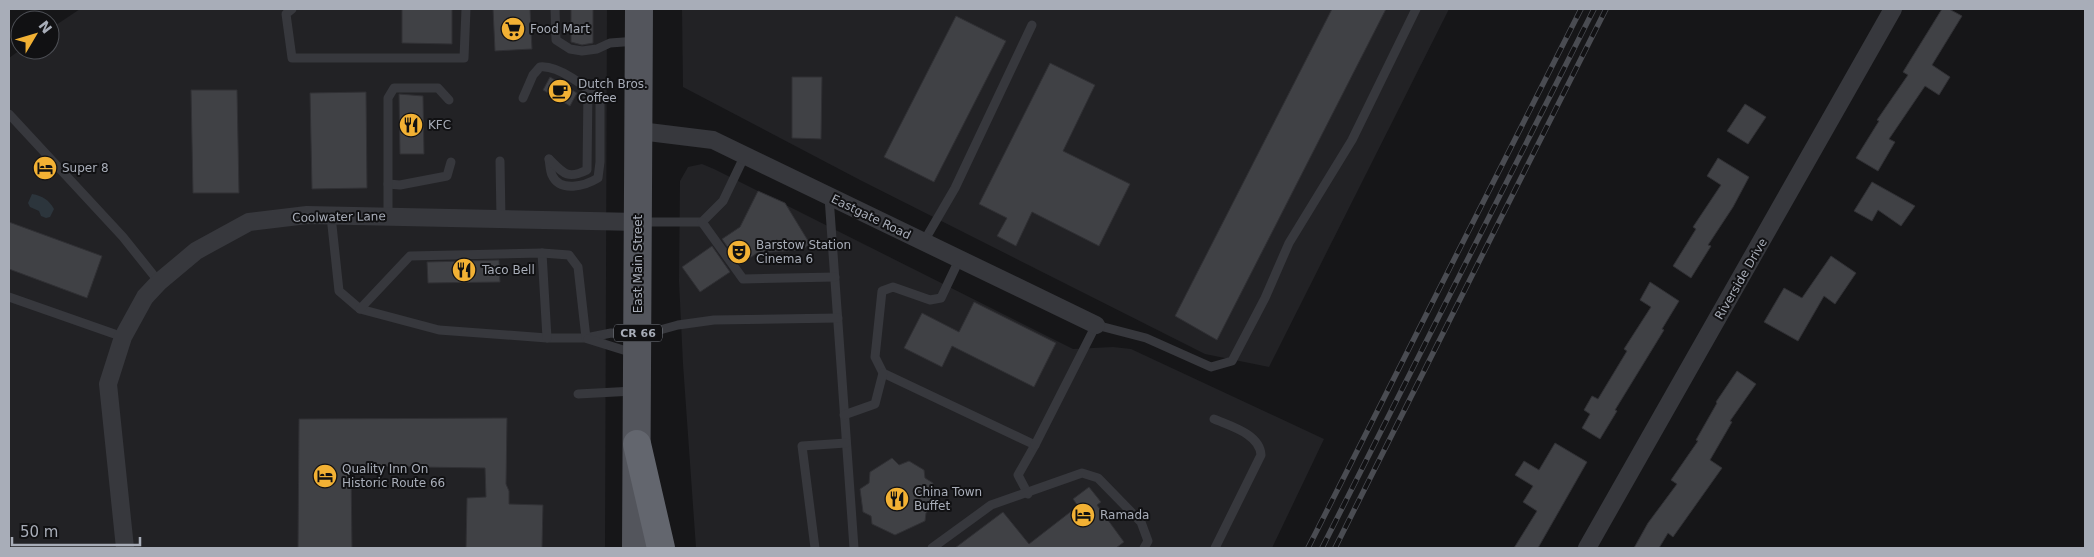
<svg xmlns="http://www.w3.org/2000/svg" width="2094" height="557" font-family="'DejaVu Sans',sans-serif">
	<rect width="100%" height="100%" fill="#161618"/>
	<g fill="#222225">
		<path d="M80 9H607L605 548H9V58L20 50H50V29Z"/>
		<path d="M682 9H1449L1269 367 1205 354 860 180 683 87Z"/>
		<path d="M702 164 714 169 1073 349 1113 347 1131 349 1324 439 1272 548H696L683 364 679 281 680 181 688 167Z"/>
	</g>
	<path fill="#2c353c" d="M32 194C43 196 49 200 54 209L50 217 46 218 41 216 39 211 30 207 28 203Z"/>
	<g fill="#404145" stroke="#303034">
		<path d="M402 9H452V44L402 43Z"/>
		<path d="M493 9H530L532 49 495 51Z"/>
		<path d="M571 9H593V43L582 45 571 42Z"/>
		<path d="M1332 9H1386L1217 340 1175 316Z"/>
		<path d="M1942 9H1949L1962 16 1932 65 1950 77 1939 95 1925 86 1889 139 1895 142 1878 171 1856 158 1879 121 1877 120 1908 75 1903 72Z"/>
		<path d="M956 16 1006 41 934 182 884 157Z"/>
		<path d="M1050 63 1095 85 1063 151 1130 184 1099 246 1032 212 1016 246 997 236 1007 218 979 204Z"/>
		<path d="M550 77 577 93 570 106 543 90Z"/>
		<path d="M792 77H822L821 139 792 138Z"/>
		<path d="M191 90H237L239 193H193Z"/>
		<path d="M366 92 367 188 312 189 310 93Z"/>
		<path d="M399 94 423 96 424 154H400Z"/>
		<path d="M1745 104 1766 117 1748 144 1727 131Z"/>
		<path d="M1718 158 1749 177 1733 207 1708 245 1711 246 1691 278 1673 266 1696 229 1693 227 1721 185 1707 176Z"/>
		<path d="M1872 182 1915 206 1901 226 1878 210 1872 221 1854 211Z"/>
		<path d="M758 191 785 203 810 244 802 250 757 253 740 265 722 239 740 227Z"/>
		<path d="M9 222 102 256 87 298 9 269Z"/>
		<path d="M712 246 730 272 700 292 682 267Z"/>
		<path d="M1831 256 1856 273 1835 304 1824 296 1798 341 1764 322 1784 288 1802 298Z"/>
		<path d="M499 260 500 282 428 283 427 262Z"/>
		<path d="M1650 282 1679 301 1662 329 1664 330 1615 410 1617 411 1600 439 1582 428 1590 414 1584 410 1592 396 1598 399 1627 351 1624 349 1651 307 1640 300Z"/>
		<path d="M974 302 1056 343 1034 387 952 346 942 367 904 348 922 313 959 332Z"/>
		<path d="M1737 371 1756 384 1730 421 1732 422 1710 460 1722 468 1673 537 1668 533 1659 548H1634L1648 523 1677 484 1671 480 1698 441 1696 440 1717 403 1716 402Z"/>
		<path d="M507 418 506 484 509 491V504L543 505 542 548H466L467 498 486 497 485 468 351 466 352 548H298L299 419Z"/>
		<path d="M1555 443 1587 462 1538 548H1514L1537 511 1523 502 1533 486 1515 475 1524 461 1539 470Z"/>
		<path d="M892 458 899 465 909 461 924 470 925 478 933 483 931 509 926 513 925 521 895 535 872 524 871 516 863 512 860 489 869 483 870 472Z"/>
		<path d="M1089 487 1101 502 1097 505 1124 542 1116 548H955L1003 512 1029 544 1078 506 1073 499Z"/>
	</g>
	<g fill="none" stroke-linecap="round" stroke-linejoin="round">
		<g stroke="#37383d" stroke-width="9">
			<path d="M292 9 286 14 292 58H464L466 9"/>
			<path d="M555 9 556 40 570 49 582 51 597 49 610 43 637 41"/>
			<path d="M523 98 533 75 540 67C558 65 587 87 600 100V162L598 178C585 186 560 193 552 175 550 171 550 164 549 159"/>
			<path d="M9 114 123 237 159 282"/>
			<path d="M549 159C563 173 567 180 587 170L588 88"/>
			<path d="M500 161 501 219"/>
			<path d="M388 184 400 185 447 176 451 162"/>
			<path d="M829 197 854 548"/>
			<path d="M331 216 339 291 360 309 439 330 547 338H586L611 333 638 336 678 325 714 320 838 318"/>
			<path d="M388 217V98L394 88H438L449 100"/>
			<path d="M641 222H702L723 201 745 155"/>
			<path d="M702 222 743 279 835 277"/>
			<path d="M923 243 955 188 1032 25"/>
			<path d="M542 253 547 338"/>
			<path d="M959 260 941 298 930 300 893 287 882 291 875 357 883 373 1035 445 1018 475 1028 494"/>
			<path d="M9 297 123 337"/>
			<path d="M360 309 410 256 542 253 569 255 578 267 586 338"/>
			<path d="M588 339 633 353"/>
			<path d="M578 394 634 391"/>
			<path d="M844 415 875 404 883 373"/>
			<path d="M1214 419C1230 426 1260 434 1261 455L1215 548"/>
			<path d="M1035 445 1096 325 1146 338 1211 367 1232 361 1265 298 1289 243 1352 140 1416 9"/>
			<path d="M815 548 802 446 846 443"/>
			<path d="M932 548 991 505 1082 473 1098 478 1141 522 1148 541 1144 548"/>
		</g>
		<g stroke="#37383d" stroke-width="18">
			<path d="M640 131 713 140 1096 325"/>
			<path d="M125 548 108 384 123 337 145 297 159 282 196 251 249 222 307 215 638 222"/>
			<path d="M1587 548 1893 9"/>
		</g>
		<path stroke="#53555c" stroke-width="28" d="M636 548 639 9"/>
		<path stroke="#63666e" stroke-width="28" d="M637 444 661 548"/>
		<g stroke="#4a4c52" stroke-width="5.5">
			<g id="rail">
				<path d="M1308 548 1581 9"/>
				<path d="M1322 548 1594 9"/>
				<path d="M1335 548 1606 9"/>
			</g>
		</g>
		<use href="#rail" stroke="#111113" stroke-width="4" stroke-dasharray="11" stroke-linecap="butt"/>
	</g>
	<defs>
		<g id="supermarket-disc" transform="scale(1.25)"><circle r="9.5" fill="#f2b134" stroke="#111113"/><path d="M-6-5.5h2.5l.6 2H6L4.5 2H-2.5L-4.4-4H-6ZM-1.5 3.2a1.3 1.3 0 1 0 .1 0ZM3 3.2a1.3 1.3 0 1 0 .1 0Z" fill="#111"/></g>
		<g id="cafe-disc" transform="scale(1.25)"><circle r="9.5" fill="#f2b134" stroke="#111113"/><path d="M-5.5-4.5H6V0H3Q3 3.5 0 3.5H-2.5Q-5.5 3.5-5.5 0ZM3-3.2v2h1.7v-2ZM-6 4.5H4V6H-6Z" fill="#111"/></g>
		<g id="restaurant-disc" transform="scale(1.25)"><circle r="9.5" fill="#f2b134" stroke="#111113"/><path d="M-5-6h1v4h1v-4h1v4h1v-4h1v5L-1.5 .5V6h-2V.5L-5-1ZM5-6V6H3V1.5H1.5Q1.5-4 5-6Z" fill="#111"/></g>
		<g id="hotel-disc" transform="scale(1.25)"><circle r="9.5" fill="#f2b134" stroke="#111113"/><path d="M-6-4.5h1.5V1H6V5H4.5V3h-9V5H-6ZM-4 0a1.8 1.8 0 1 1 3.6 0ZM.5 0V-2.5h3Q6-2.5 6 0Z" fill="#111"/></g>
		<g id="theatre-disc" transform="scale(1.25)"><circle r="9.5" fill="#f2b134" stroke="#111113"/><path d="M-5-5.5Q0-4 5-5.5V0Q5 5 0 6Q-5 5-5 0ZM-3.3-2.5H-1v1.5H-3.3ZM1-2.5H3.3v1.5H1ZM-2.8 1Q0 5.5 2.8 1Z" fill="#111"/></g>
	</defs>
	<g fill-rule="evenodd">
		<use href="#supermarket-disc" x="513" y="29"/>
		<use href="#cafe-disc" x="560" y="91"/>
		<use href="#restaurant-disc" x="411" y="125"/>
		<use href="#hotel-disc" x="45" y="168"/>
		<use href="#theatre-disc" x="739" y="252"/>
		<use href="#restaurant-disc" x="464" y="270"/>
		<use href="#hotel-disc" x="325" y="476"/>
		<use href="#restaurant-disc" x="897" y="499"/>
		<use href="#hotel-disc" x="1083" y="515"/>
	</g>
	<g text-anchor="middle" stroke-width="4" stroke-linejoin="round" paint-order="stroke">
		<rect fill="#111113" stroke="#7b7e86" stroke-width="1" x="614" y="324.5" width="48" height="17" rx="4"/>
		<g font-size="11" font-weight="bold" fill="#a8adb8">
			<text x="638" y="337">CR 66</text>
		</g>
		<g font-size="12" fill="#a8adb8" stroke="#111113" text-anchor="start">
			<text x="530" y="33">Food Mart</text>
			<text x="578" y="88">Dutch Bros.<tspan x="578" dy="14">Coffee</tspan></text>
			<text x="428" y="129">KFC</text>
			<text x="62" y="172">Super 8</text>
			<text x="756" y="249">Barstow Station<tspan x="756" dy="14">Cinema 6</tspan></text>
			<text x="482" y="274">Taco Bell</text>
			<text x="342" y="473">Quality Inn On<tspan x="342" dy="14">Historic Route 66</tspan></text>
			<text x="914" y="496">China Town<tspan x="914" dy="14">Buffet</tspan></text>
			<text x="1100" y="519">Ramada</text>
		</g>
		<g font-size="12" fill="#a8adb8" stroke="#111113">
			<text transform="translate(339 217) rotate(-1)" y="4">Coolwater Lane</text>
			<text transform="translate(871 217) rotate(26)" y="4">Eastgate Road</text>
			<text transform="translate(638 264) rotate(-90)" y="4">East Main Street</text>
			<text transform="translate(1741 279) rotate(-60)" y="4">Riverside Drive</text>
		</g>
	</g>
	<rect width="2094" height="557" fill="none" stroke="#a8adb8" stroke-width="20"/>
	<g transform="translate(35 35) rotate(52)"><circle r="24" fill="#111113" stroke="#4d4f55"/>
	<path d="M0-4L9 19L0 12L-9 19Z" fill="#f2b134"/>
	<text y="-8" font-size="14" font-weight="bold" text-anchor="middle" fill="#a8adb8">N</text>
	</g>
	<path d="M12 537v8h128v-8" fill="none" stroke="#a8adb8" stroke-width="2.5"/>
	<text x="20" y="537" font-size="15" fill="#a8adb8" stroke="#111113" stroke-width="4" paint-order="stroke">50 m</text>
</svg>
